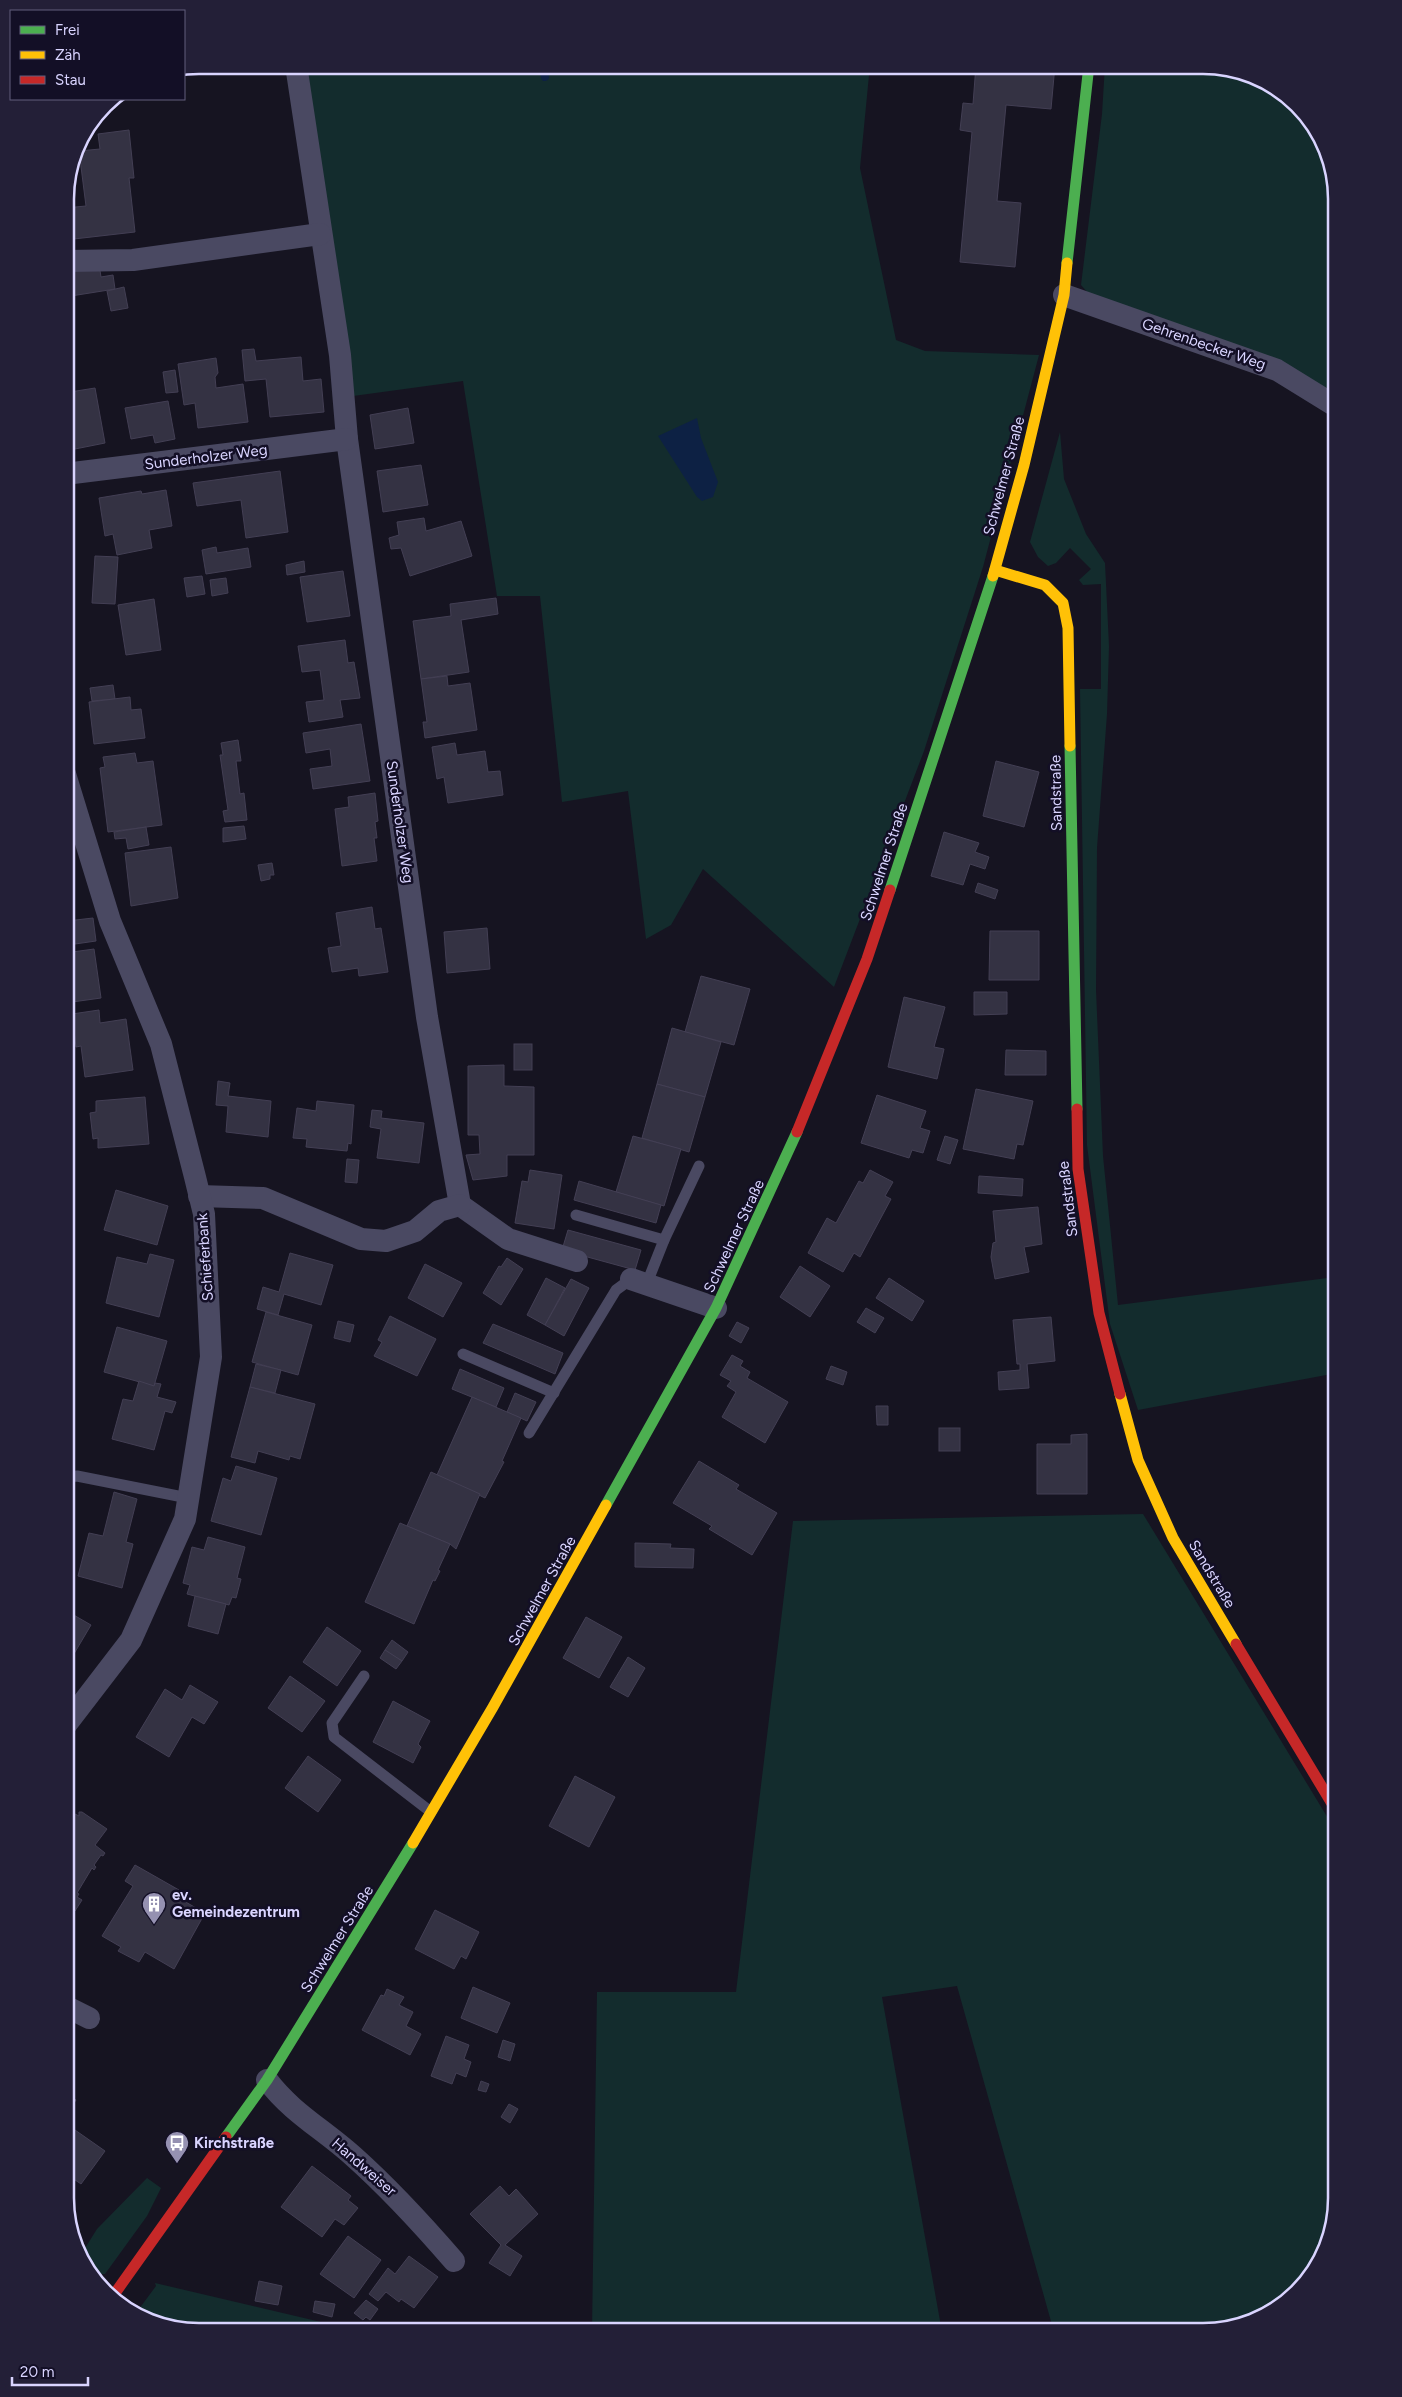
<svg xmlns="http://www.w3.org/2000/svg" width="1402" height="2397" font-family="Figtree,sans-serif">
	<rect width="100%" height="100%" fill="#161421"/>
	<g fill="#132c2d">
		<path d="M299 65H870L860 168 896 340 925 351 1039 355 983 567 924 751 834 987 703 869 671 925 646 939 628 791 562 802 540 596H497L463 381 353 396Z"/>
		<path d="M1105 65H1212L1278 88 1323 140 1337 199V399L1088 293 1081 285 1102 114Z"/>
		<path d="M1060 432 1064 479 1086 534 1105 563 1109 646 1107 714 1097 848 1096 990 1103 1156 1118 1305 1335 1277 1337 1272V1373L1138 1410 1110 1324 1087 1145 1080 689H1101V584L1083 585 1079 580 1091 569 1070 548 1056 563 1048 566 1038 557 1030 542Z"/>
		<path d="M1143 1514 1337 1833V2198L1315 2272 1262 2318 1203 2332H1054L957 1986 882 1997 942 2332H592L597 1992H736L793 1521Z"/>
		<path d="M147 2178 161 2188 147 2216 105 2274H99L97 2277 79 2257 78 2253H82L97 2229Z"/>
		<path d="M155 2283 355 2330 382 2332H202L177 2327 136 2313 156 2286Z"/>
	</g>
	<path fill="#0d2144" d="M697 418 701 438 718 482 713 497 702 501 697 497 658 436Z"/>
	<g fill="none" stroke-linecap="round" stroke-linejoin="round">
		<path stroke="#0d2144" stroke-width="8" d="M543 65 545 77"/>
	</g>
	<g fill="#343243" stroke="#433f54">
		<path d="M976 65H1055L1051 109 1006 105 997 201 1021 203 1015 267 960 262 972 132 960 130 963 103 973 104Z"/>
		<path d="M129 130 134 178H129L135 232 65 240V208L86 206 79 151 100 149 98 134Z"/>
		<path d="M99 264 101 277 113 275 115 289 71 296 73 311 65 312V298H67L65 269Z"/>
		<path d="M124 287 128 308 111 311 107 291Z"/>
		<path d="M254 349 256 361 301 357 303 381 321 379 324 412 270 417 266 379 245 381 242 350Z"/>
		<path d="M216 358 218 373 215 377 216 388 243 384 248 422 198 428 195 403 184 405 178 364Z"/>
		<path d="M175 370 178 392 166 393 163 372Z"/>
		<path d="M95 388 105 443 65 451V410L73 409 70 392Z"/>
		<path d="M168 401 175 439 155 443 153 435 131 439 125 408Z"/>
		<path d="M408 408 414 443 375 449 370 415Z"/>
		<path d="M421 465 428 505 383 512 377 471Z"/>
		<path d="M280 471 288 532 246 538 241 500 197 506 193 483Z"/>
		<path d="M166 490 172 526 149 530 152 548 117 555 113 534 105 536 99 498 141 491 142 494Z"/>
		<path d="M424 518 426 531 461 521 472 556 410 576 401 548 391 549 389 538 399 535 397 522Z"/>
		<path d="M216 547 217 553 248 548 251 567 206 574 202 550Z"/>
		<path d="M95 556 118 557 115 604 92 603Z"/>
		<path d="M304 561 305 572 287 575 286 565Z"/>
		<path d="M343 571 350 616 307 622 300 577Z"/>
		<path d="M202 576 205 594 187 597 184 578Z"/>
		<path d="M226 578 228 593 212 596 210 580Z"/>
		<path d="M496 598 498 614 461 620 469 672 421 679 413 621 451 616 450 604Z"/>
		<path d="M154 599 161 650 126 655 118 605Z"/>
		<path d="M345 640 348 663 354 662 360 698 340 700 343 717 309 722 306 702 324 700 320 670 302 672 298 646Z"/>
		<path d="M447 676 448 686 470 683 477 730 425 738 423 722H427L421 679Z"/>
		<path d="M113 685 115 699 92 701 90 688Z"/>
		<path d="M130 697 131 710 141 709 145 738 94 744 89 702Z"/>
		<path d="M361 724 370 781 313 789 310 769 332 766 330 749 306 753 303 733Z"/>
		<path d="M238 740 241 761H236L240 794 244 793 247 820 225 822 223 811 228 810 220 755H223L221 743Z"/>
		<path d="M455 743 457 755 485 751 488 772 500 771 503 795 448 803 444 777 437 779 432 747Z"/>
		<path d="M135 753 137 763 153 761 162 825 108 832 100 768 105 767 103 757Z"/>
		<path d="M996 761 1039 772 1024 827 983 816Z"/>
		<path d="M375 793 378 821 375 822 377 838H374L377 861 342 866 335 809 349 807 348 797Z"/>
		<path d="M244 826 246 839 223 842V828Z"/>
		<path d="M146 827 149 845 128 849 126 838 115 839 114 832Z"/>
		<path d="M944 832 979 843 975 852 989 857 985 869 970 864 963 885 931 876Z"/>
		<path d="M171 847 178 898 131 906 125 853Z"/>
		<path d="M67 856 73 896 65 897V857Z"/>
		<path d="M272 863 274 875H270V879L261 881 258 865Z"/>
		<path d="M978 883 998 890 995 899 975 892Z"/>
		<path d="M372 907 375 929 381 928 388 972 359 976 358 968 332 972 328 948 341 946 336 913Z"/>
		<path d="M65 909 67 921 93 918 96 941 75 944 73 936 65 937Z"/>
		<path d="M487 928 490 969 447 973 444 932Z"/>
		<path d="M990 931H1039V980H989Z"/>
		<path d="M94 949 101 998 65 1003V953Z"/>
		<path d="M701 976 750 989 734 1045 685 1032Z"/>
		<path d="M974 992H1007V1014L974 1015Z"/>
		<path d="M904 997 945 1007 934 1047 944 1049 937 1079 888 1067Z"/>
		<path d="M99 1010 100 1023 126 1019 133 1070 85 1077 81 1046 76 1047 72 1014Z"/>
		<path d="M672 1028 721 1042 705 1097 657 1084Z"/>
		<rect x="514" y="1044" width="18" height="26"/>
		<path d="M1006 1050 1046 1051V1075H1005Z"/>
		<path d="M504 1065V1086L534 1087V1155H507V1176L473 1180 466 1155 480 1154 479 1135H468V1066Z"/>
		<path d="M218 1081 230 1083 228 1096 271 1101 268 1137 226 1132 228 1106 216 1105Z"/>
		<path d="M657 1084 705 1097 689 1152 642 1138Z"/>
		<path d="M976 1089 1033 1101 1023 1145 1017 1144 1014 1159 963 1149Z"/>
		<path d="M877 1095 926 1111 920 1128 930 1131 923 1153 912 1150 909 1158 861 1143Z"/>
		<path d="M145 1097 149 1144 98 1148V1138L93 1139 90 1113 96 1112V1101Z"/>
		<path d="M317 1101 354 1105 351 1144 348 1143 347 1151 306 1147 307 1139 293 1138 297 1108 316 1111Z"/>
		<path d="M372 1110 382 1111 381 1118 424 1123 419 1163 377 1158 381 1129 370 1127Z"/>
		<path d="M633 1136 681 1149 664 1206 616 1192Z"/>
		<path d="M945 1136 958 1140 950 1164 937 1160Z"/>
		<path d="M347 1159 359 1160 357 1183 345 1182Z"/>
		<path d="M530 1170 562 1175 554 1229 515 1223 522 1181 528 1182Z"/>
		<path d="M870 1170 893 1182 885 1196 891 1199 860 1257 854 1253 843 1272 808 1253 827 1218 836 1223 859 1181 863 1183Z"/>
		<path d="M979 1176 1023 1179 1022 1196 978 1193Z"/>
		<path d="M579 1181 661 1205 656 1223 574 1200Z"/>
		<path d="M116 1190 168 1206 157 1245 104 1230Z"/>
		<path d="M1038 1207 1042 1244 1024 1247 1029 1272 995 1279 991 1257 993 1243 996 1242 993 1211Z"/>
		<path d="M568 1230 641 1250 635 1270 562 1250Z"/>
		<path d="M290 1253 333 1265 321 1305 284 1294 278 1315 257 1309 263 1287 279 1292Z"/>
		<path d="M150 1254 174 1260 159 1317 106 1303 117 1257 147 1264Z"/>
		<path d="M507 1258 523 1269 501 1305 483 1293 499 1266 501 1267Z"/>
		<path d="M425 1264 462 1283 443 1317 408 1298Z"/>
		<path d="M800 1266 830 1286 810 1317 780 1297Z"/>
		<path d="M546 1278 565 1288 545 1325 527 1315Z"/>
		<path d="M889 1278 924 1301 912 1321 876 1298Z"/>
		<path d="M571 1279 589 1288 564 1336 545 1325Z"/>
		<path d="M866 1308 884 1318 875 1333 857 1322Z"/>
		<path d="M266 1312 312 1325 298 1375 252 1362Z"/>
		<path d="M390 1316 436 1339 417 1376 374 1356 382 1342 378 1340Z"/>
		<path d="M1051 1317 1055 1361 1027 1364 1029 1388 999 1390 998 1372 1020 1370V1364H1017L1013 1320Z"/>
		<path d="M338 1321 354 1325 350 1342 334 1338Z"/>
		<path d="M737 1322 749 1328 741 1343 729 1336Z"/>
		<path d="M493 1324 563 1353 555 1374 483 1343Z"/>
		<path d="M117 1327 167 1341 154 1386 104 1372Z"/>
		<path d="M732 1355 743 1361 740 1366 750 1372 747 1378 788 1402 765 1443 722 1417 736 1392 727 1386 731 1381 720 1375Z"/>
		<path d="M256 1364 281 1370 275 1393 250 1387Z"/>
		<path d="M831 1366 847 1372 843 1385 826 1379Z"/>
		<path d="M460 1369 504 1388 496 1407 452 1389Z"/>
		<path d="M139 1381 154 1386 155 1383 161 1384 157 1397 176 1402 172 1413 165 1411 154 1450 112 1439 123 1399 133 1401Z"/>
		<path d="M250 1387 315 1404 300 1459 290 1456 289 1460 258 1451 255 1463 231 1457Z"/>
		<path d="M515 1393 536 1402 527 1421 507 1412Z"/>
		<path d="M472 1397 521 1418 502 1461 504 1462 485 1498 437 1475Z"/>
		<path d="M876 1406H888V1425H877Z"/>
		<rect x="939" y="1428" width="21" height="23"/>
		<path d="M1087 1434V1494H1037V1444H1071V1435Z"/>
		<path d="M699 1461 739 1485 736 1489 777 1513 752 1555 709 1529 712 1526 673 1503Z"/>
		<path d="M236 1466 277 1478 261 1535 211 1521 223 1478 231 1481Z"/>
		<path d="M431 1472 480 1494 456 1549 450 1544 407 1526Z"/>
		<path d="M114 1492 137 1499 126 1542 133 1544 122 1588 78 1576 89 1533 103 1536Z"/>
		<path d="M400 1523 450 1544 438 1570 440 1571 435 1581 433 1580 414 1624 365 1602Z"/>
		<path d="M208 1537 245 1547 237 1578 241 1579 236 1598 232 1597 229 1605 187 1594 190 1585 183 1583 192 1547 204 1550Z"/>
		<path d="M635 1543 671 1544 670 1548 694 1549 693 1568 635 1567Z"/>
		<path d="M195 1596 226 1604 218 1634 188 1626Z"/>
		<path d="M65 1610 91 1625 65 1669 69 1671 65 1677Z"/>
		<path d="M586 1617 622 1637 599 1678 563 1658Z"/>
		<path d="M327 1627 361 1651 337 1686 303 1662Z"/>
		<path d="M392 1640 408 1652 402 1661 385 1650Z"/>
		<path d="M385 1650 402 1661 396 1669 380 1658Z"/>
		<path d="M628 1657 645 1668 628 1697 610 1687Z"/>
		<path d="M290 1676 325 1701 302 1732 268 1708Z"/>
		<path d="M190 1685 218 1702 204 1724 192 1717 169 1757 136 1737 165 1689 182 1700Z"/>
		<path d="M393 1701 430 1721 418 1744 421 1747 413 1763 373 1742Z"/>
		<path d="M308 1756 341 1780 318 1812 285 1788Z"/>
		<path d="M575 1776 615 1797 589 1847 549 1826Z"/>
		<path d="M71 1812 79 1816V1812H82L107 1829 95 1845 105 1853 103 1856 101 1855 94 1865 96 1867 94 1870 92 1868 77 1893 79 1894 77 1897 82 1900 75 1911 70 1908 67 1911 65 1821Z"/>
		<path d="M135 1865 179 1890 175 1896 205 1913 174 1969 145 1952 139 1962 118 1951 121 1947 102 1936 133 1886 125 1881Z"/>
		<path d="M435 1910 479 1932 466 1959 461 1956 454 1969 415 1949Z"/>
		<path d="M473 1987 510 2003 497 2033 461 2018Z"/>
		<path d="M387 1989 404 1997 399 2005 413 2012 406 2026 421 2034 410 2055 362 2030 381 1995 384 1996Z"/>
		<path d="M446 2036 469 2045 464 2059 471 2062 466 2077 456 2073 452 2084 431 2076Z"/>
		<path d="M503 2040 515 2044 510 2061 498 2057Z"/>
		<path d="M65 2080 72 2085 66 2094 76 2100 65 2116Z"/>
		<path d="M481 2081 489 2084 486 2092 478 2090Z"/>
		<path d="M509 2104 518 2109 510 2123 501 2117Z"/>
		<path d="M65 2123 105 2151 81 2184 65 2173Z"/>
		<path d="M312 2166 351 2196 348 2200 358 2208 344 2225 335 2219 322 2237 281 2207Z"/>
		<path d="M500 2186 509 2196 516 2189 538 2214 505 2245 522 2256 510 2276 489 2263 501 2245 470 2214Z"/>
		<path d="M348 2236 381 2260 354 2298 320 2274Z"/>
		<path d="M409 2256 438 2277 414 2308 401 2299 399 2302 386 2292 378 2301 369 2294 388 2268 395 2274Z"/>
		<path d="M259 2281 282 2286 278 2305 255 2301Z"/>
		<path d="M366 2300 378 2309 370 2320 366 2317 363 2320 354 2313Z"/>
		<path d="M315 2301 335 2304 332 2317 313 2312Z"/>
	</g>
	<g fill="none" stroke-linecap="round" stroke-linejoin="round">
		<g stroke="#4a4962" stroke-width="11">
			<path d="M576 1215 664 1240"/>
			<path d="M647 1283 664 1240 699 1166"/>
			<path d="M463 1354 554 1393"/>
			<path d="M529 1433 616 1290 631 1279"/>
			<path d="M65 1477 77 1476 188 1498"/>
			<path d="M364 1676 332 1723 334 1737 431 1812"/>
		</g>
		<g stroke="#4a4962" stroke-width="22">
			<path d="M296 65 340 355 347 439 427 1017 460 1205 508 1239 577 1261"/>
			<path d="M65 261 133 260 320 234"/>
			<path d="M1064 295 1277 370 1337 407"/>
			<path d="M65 474 347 439"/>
			<path d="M199 1196 263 1198 361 1239 386 1241 415 1231 439 1211 460 1205"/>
			<path d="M631 1279 716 1308"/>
			<path d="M65 1726 131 1640 185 1519 211 1357 204 1214 195 1177 161 1044 110 921 65 774"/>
			<path d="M65 2006 89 2018"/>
			<path d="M267 2080C292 2113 323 2129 353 2156 390 2189 422 2224 454 2261"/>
		</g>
		<g stroke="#4caf50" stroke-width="11">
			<path d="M1067 263 1089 65"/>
			<path d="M1070 746 1077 1109"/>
			<path d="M890 890 993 576"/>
			<path d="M606 1505 716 1308 797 1132"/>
			<path d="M226 2137 267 2080 413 1843"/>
		</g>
		<g stroke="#ffc107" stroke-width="11">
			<path d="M995 570 1045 585 1063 603 1068 628 1070 746"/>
			<path d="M993 576 1024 465 1064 295 1067 263"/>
			<path d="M1120 1394 1138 1460 1173 1538 1236 1644"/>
			<path d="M413 1843 493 1707 606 1505"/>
		</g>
		<g stroke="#c62828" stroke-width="11">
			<path d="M1077 1109 1078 1169 1099 1313 1120 1394"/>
			<path d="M797 1132 867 959 890 890"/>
			<path d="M1236 1644 1337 1812"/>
			<path d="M113 2296 226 2137"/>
		</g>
	</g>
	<defs>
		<g id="building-pin" transform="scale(1.25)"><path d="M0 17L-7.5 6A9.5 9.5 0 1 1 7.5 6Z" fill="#9591b1" stroke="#130f26"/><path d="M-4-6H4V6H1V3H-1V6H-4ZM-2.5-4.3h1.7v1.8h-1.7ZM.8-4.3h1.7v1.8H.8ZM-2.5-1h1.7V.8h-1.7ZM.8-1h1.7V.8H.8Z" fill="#fff"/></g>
		<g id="bus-pin" transform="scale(1.25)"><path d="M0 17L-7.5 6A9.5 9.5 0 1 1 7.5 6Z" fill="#9591b1" stroke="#130f26"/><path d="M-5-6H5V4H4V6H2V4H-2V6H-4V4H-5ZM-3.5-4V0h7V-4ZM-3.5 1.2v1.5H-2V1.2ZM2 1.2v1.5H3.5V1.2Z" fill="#fff"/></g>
	</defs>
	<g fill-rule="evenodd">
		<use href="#building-pin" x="154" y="1904"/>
		<use href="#bus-pin" x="177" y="2143"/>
	</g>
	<g text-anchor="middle" stroke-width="5" stroke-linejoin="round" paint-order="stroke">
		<g font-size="15" fill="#d9d4ff" stroke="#130f26">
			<text transform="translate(1204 344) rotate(19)" y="5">Gehrenbecker Weg</text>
			<text transform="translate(206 457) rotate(-7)" y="5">Sunderholzer Weg</text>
			<text transform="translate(1004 476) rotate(-75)" y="5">Schwelmer Straße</text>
			<text transform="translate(1056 793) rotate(-91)" y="5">Sandstraße</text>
			<text transform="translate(400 822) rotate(82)" y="5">Sunderholzer Weg</text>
			<text transform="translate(884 862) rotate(-72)" y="5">Schwelmer Straße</text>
			<text transform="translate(1068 1199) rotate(-97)" y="5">Sandstraße</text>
			<text transform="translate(734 1236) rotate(-65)" y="5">Schwelmer Straße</text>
			<text transform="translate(205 1257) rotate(-94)" y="5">Schieferbank</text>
			<text transform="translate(1212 1574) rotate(59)" y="5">Sandstraße</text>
			<text transform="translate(542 1591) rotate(-61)" y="5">Schwelmer Straße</text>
			<text transform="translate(337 1939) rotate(-58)" y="5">Schwelmer Straße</text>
			<text transform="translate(364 2167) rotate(41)" y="5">Handweiser</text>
		</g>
		<g font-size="15" font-weight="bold" fill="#d9d4ff" stroke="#130f26" text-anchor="start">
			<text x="172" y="1900">ev.<tspan x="172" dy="17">Gemeindezentrum</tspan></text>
			<text x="194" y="2148">Kirchstraße</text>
		</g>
	</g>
	<path d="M0 0H1402V2397H0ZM199 74H1203A125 125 0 0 1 1328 199V2198A125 125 0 0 1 1203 2323H199A125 125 0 0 1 74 2198V199A125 125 0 0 1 199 74Z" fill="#231f37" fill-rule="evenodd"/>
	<path fill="none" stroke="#d9d4ff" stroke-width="2.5" d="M199 74H1203A125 125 0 0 1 1328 199V2198A125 125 0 0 1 1203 2323H199A125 125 0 0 1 74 2198V199A125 125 0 0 1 199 74Z"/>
	<rect x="10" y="10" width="175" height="90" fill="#130f26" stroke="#625e7d"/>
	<rect x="20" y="26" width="25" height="8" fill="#4caf50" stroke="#625e7d"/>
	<text x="55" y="35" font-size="15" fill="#d9d4ff">Frei</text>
	<rect x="20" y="51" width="25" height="8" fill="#ffc107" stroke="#625e7d"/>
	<text x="55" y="60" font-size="15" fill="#d9d4ff">Zäh</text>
	<rect x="20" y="76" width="25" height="8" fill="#c62828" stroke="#625e7d"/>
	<text x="55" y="85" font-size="15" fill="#d9d4ff">Stau</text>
	<path d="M12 2377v8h76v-8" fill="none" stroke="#d9d4ff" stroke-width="2.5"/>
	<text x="20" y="2377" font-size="15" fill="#d9d4ff" stroke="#130f26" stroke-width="4" paint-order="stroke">20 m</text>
</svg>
